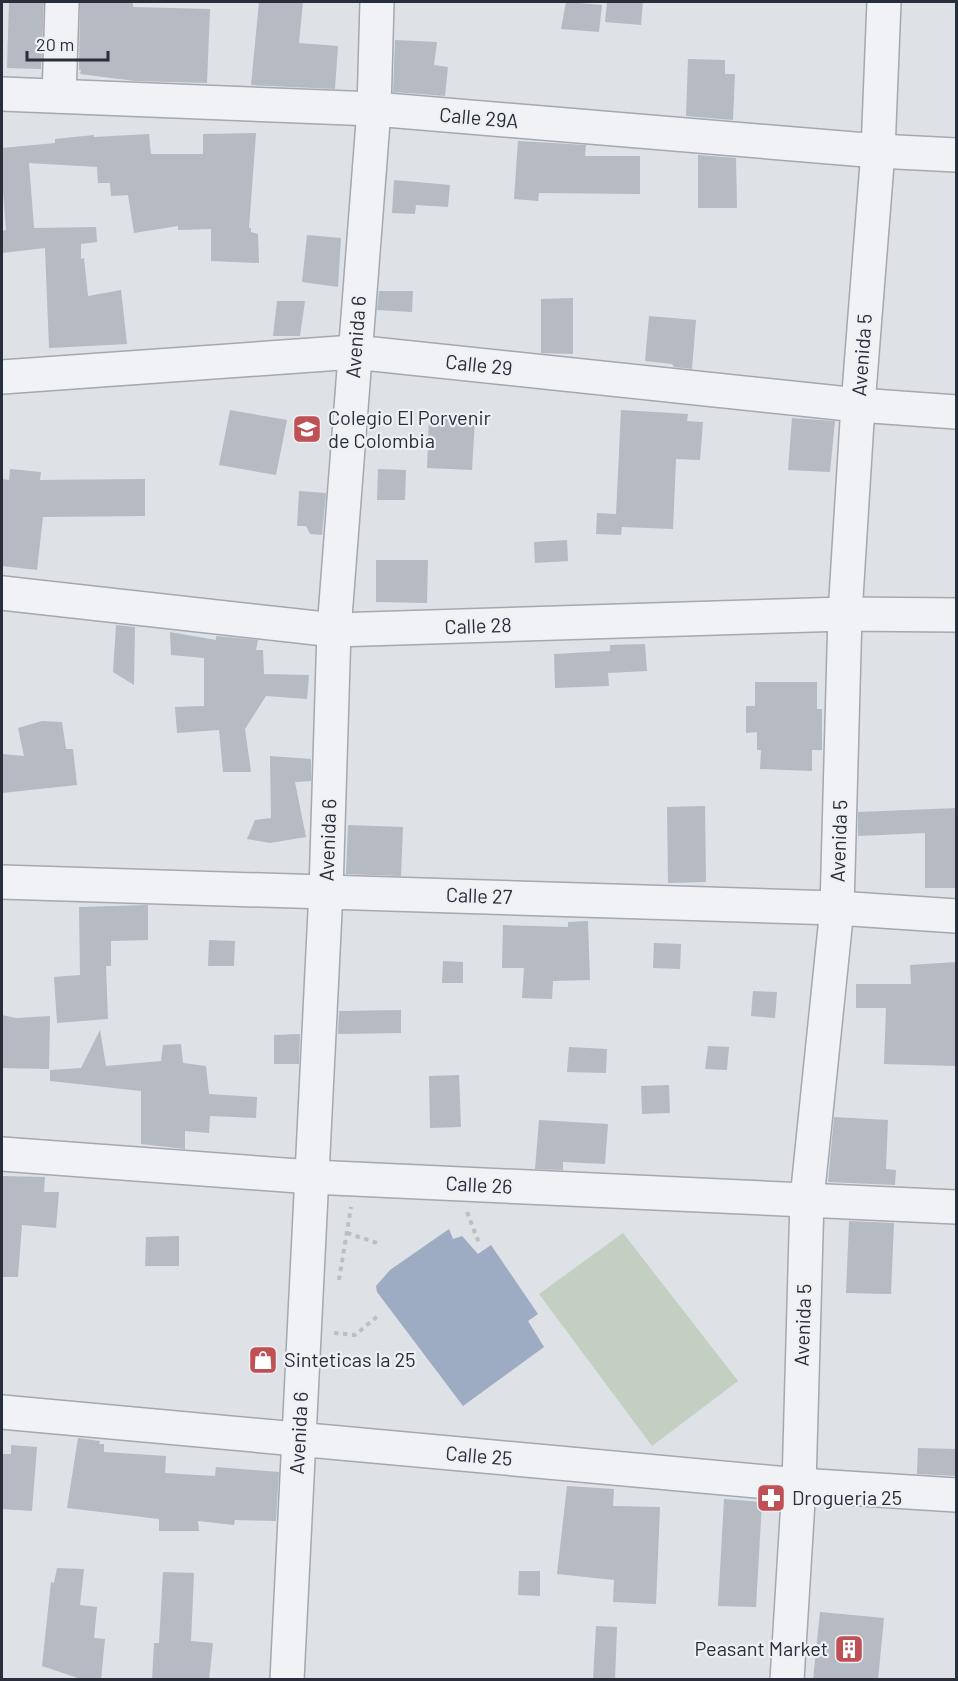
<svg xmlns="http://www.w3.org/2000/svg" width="958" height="1681" font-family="Barlow,sans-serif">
	<rect width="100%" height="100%" fill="#dee1e6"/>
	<path fill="#c3cfc0" d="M623 1233 738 1381 652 1446 539 1294Z"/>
	<path fill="#9dacc3" d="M449 1229 453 1239 462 1236 478 1254 491 1245 538 1314 528 1321 544 1347 463 1406 377 1292 376 1286 390 1270Z"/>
	<g fill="#b6bac2">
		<path d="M9 2H44L41 69 7 68Z"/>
		<path d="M80 2H133V7L210 9 207 83 135 81 80 74 81 70H79Z"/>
		<path d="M259 2H303L299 43 338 46 335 89 251 85Z"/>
		<path d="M566 2 602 5 599 32 561 29Z"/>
		<path d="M607 2H643L641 25 605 22Z"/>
		<path d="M395 40 437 42 434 65 448 67 445 96 393 92Z"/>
		<path d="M688 59 725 60V74H735L733 120 686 116Z"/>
		<path d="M256 133 249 228H251V232L258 234 259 263 211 261V229L178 230V226L134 233 128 195 111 196 110 183H98L97 167 29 163 34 228 96 227 97 242 81 244V259L84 258 88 296 121 290 127 344 49 348 45 248 2 253V231L6 230 2 178V148L55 143V139L94 135V137L149 134 151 154H203V134Z"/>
		<path d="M518 141 586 145 585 156H640V194L539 193 538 201 514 199Z"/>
		<path d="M698 155 736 158 737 208H698Z"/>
		<path d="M394 180 450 185 448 207 416 205 415 214 392 213Z"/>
		<path d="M307 235 341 238 338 287 302 282Z"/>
		<path d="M379 291H413L412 312 377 310Z"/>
		<path d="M573 298V354L541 353V299Z"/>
		<path d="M277 301H305L300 336H273Z"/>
		<path d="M649 316 696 320 692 369 674 367 672 364 645 361Z"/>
		<path d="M230 410 287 420 276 475 219 465Z"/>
		<path d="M621 410 688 414 687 421 703 422 700 460 676 459 673 529 622 527 621 535 596 534 597 513 616 514Z"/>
		<path d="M429 417 475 419 472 470 427 468Z"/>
		<path d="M792 418 835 421 830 472 788 470Z"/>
		<path d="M10 469 41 472 40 480 145 479V516L43 517 37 570 2 566V479L9 480Z"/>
		<path d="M378 469 406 470 405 500H377Z"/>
		<path d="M299 491 326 493 322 535 310 534 306 526H297Z"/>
		<path d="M567 540 568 561 535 563 534 542Z"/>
		<path d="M376 560H428L427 603 376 602Z"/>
		<path d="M116 625 135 627 134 685 113 672Z"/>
		<path d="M170 632 216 640V636L258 640 256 650H263L264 674 309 675 307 699 266 696 245 729 251 772H223L219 730 177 733 175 707 204 706V658L171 655Z"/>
		<path d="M645 644 647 671 608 673 609 686 555 688 554 654 610 651V645Z"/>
		<path d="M755 682H817V709H822V750H812V771L760 769 761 750H757V732L746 733V706H755Z"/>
		<path d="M42 721 62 722 66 749H73L77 785 2 793V754L24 756 18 728Z"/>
		<path d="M270 756 311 759V781L295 782 306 837 270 843 247 839 255 820 271 818Z"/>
		<path d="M705 806 706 882 668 883 667 807Z"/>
		<path d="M957 808V888H925V833L858 836V812Z"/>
		<path d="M348 825 403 827 401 876 346 874Z"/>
		<path d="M148 905V940L111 941V966H106L108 1019 57 1023 54 977 80 975 79 907Z"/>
		<path d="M588 921 590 980 553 981 552 999 522 998 524 968H502L503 925 568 927V922Z"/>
		<path d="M209 940 235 941 234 966H208Z"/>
		<path d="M654 943 681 944 680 969 653 968Z"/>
		<path d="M443 961 463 962V983H442Z"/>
		<path d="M957 962V1066L884 1064 886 1008H856V984H911L910 965Z"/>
		<path d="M753 991 777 992 775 1018 751 1016Z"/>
		<path d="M401 1010V1033L338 1034 339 1011Z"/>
		<path d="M2 1015 16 1018 50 1016 49 1069 2 1068Z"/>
		<path d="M100 1030 106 1066 161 1061 163 1045 181 1044 183 1063 206 1066 209 1094 257 1097 256 1118 210 1116 209 1133 185 1131V1149L141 1144V1091L50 1081V1070L81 1068Z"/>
		<path d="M300 1034 299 1064H274V1035Z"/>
		<path d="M708 1046 729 1047 727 1070 705 1069Z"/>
		<path d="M569 1047 607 1049 606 1073 567 1072Z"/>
		<path d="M459 1075 461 1127 430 1128 429 1076Z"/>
		<path d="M669 1085 670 1113 642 1114 641 1086Z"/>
		<path d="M834 1117 888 1120 886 1169 896 1170 895 1185 828 1182Z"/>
		<path d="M539 1120 608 1124 605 1164 563 1162V1170L535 1169Z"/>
		<path d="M2 1176 45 1177 44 1192H59L56 1228 22 1225 18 1277H2Z"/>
		<path d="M849 1221 894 1223 891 1294 846 1293Z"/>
		<path d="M179 1236V1266H145L146 1237Z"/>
		<path d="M78 1438 100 1441 99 1444H104V1452L166 1456 165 1473 215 1476 216 1467 279 1472 276 1521 235 1520 234 1525 198 1521 199 1531H159V1519L67 1508Z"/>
		<path d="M11 1445 37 1447 32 1511 2 1509V1454H11Z"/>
		<path d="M918 1448 957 1449V1476L917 1474Z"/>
		<path d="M567 1486 614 1489 613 1506 660 1507 656 1604 613 1602 614 1580 557 1574Z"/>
		<path d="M724 1499 762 1502 756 1607 718 1606Z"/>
		<path d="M57 1568 84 1569 80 1605 97 1607 94 1638 105 1639 101 1680H84L42 1666 51 1582 54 1583Z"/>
		<path d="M519 1571H540V1596L518 1595Z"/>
		<path d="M163 1572 194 1573 191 1641 213 1643 209 1680H152L154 1643H159Z"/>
		<path d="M820 1612 884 1618 878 1680H813Z"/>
		<path d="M596 1626 617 1627 615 1680H593Z"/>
	</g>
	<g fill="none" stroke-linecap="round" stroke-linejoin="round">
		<g stroke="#a4a8af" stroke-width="36">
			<g id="minor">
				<path d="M2 94 374 109 878 151 956 155"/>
				<path d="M59 96 62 4"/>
				<path d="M2 377 354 352 858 405 956 412"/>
				<path d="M2 593 334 630 845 614 956 615"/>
				<path d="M2 882 837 908 956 916"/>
				<path d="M2 1154 312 1177 956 1207"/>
				<path d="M2 1412 799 1485 956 1495"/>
				<path d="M287 1680 326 891 334 630 374 109 377 2"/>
				<path d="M787 1680 799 1485 807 1199 837 908 845 614 858 405 878 151 884 2"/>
			</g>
		</g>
		<g stroke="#bdbfc5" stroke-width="4" stroke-dasharray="4.5 4.5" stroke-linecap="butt">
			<path d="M467 1212 479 1243"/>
			<path d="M347 1233 380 1244"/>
			<path d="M339 1280 351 1207"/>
			<path d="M334 1333 355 1335 379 1315"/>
		</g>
		<use href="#minor" stroke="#f1f2f5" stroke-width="33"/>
	</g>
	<defs>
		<g id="school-square" transform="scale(1.5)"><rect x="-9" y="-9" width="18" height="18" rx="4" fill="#bf5056" stroke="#eef0f4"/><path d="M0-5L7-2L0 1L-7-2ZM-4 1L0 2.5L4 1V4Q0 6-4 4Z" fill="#fff"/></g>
		<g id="shop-square" transform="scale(1.5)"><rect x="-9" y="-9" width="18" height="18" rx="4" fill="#bf5056" stroke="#eef0f4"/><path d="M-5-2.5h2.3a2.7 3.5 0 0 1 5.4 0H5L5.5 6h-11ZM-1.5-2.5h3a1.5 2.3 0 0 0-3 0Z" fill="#fff"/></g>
		<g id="pharmacy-square" transform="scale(1.5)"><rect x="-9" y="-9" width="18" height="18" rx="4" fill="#bf5056" stroke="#eef0f4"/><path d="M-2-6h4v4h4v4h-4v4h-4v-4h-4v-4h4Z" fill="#fff"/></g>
		<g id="building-square" transform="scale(1.5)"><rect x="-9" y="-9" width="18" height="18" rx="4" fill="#bf5056" stroke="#eef0f4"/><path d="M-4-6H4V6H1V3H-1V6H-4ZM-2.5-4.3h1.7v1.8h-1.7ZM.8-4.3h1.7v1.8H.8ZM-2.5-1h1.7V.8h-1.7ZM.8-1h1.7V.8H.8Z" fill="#fff"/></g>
	</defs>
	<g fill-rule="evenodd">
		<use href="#school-square" x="307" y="429"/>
		<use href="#shop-square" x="263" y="1360"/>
		<use href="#pharmacy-square" x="771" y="1498"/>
		<use href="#building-square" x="849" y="1649"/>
	</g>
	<g text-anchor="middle" stroke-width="4.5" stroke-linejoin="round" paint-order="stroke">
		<g font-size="20" fill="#292e3b" stroke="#eef0f4">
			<text transform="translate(479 118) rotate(5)" y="7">Calle 29A</text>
			<text transform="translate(356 337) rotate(-86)" y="7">Avenida 6</text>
			<text transform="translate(862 355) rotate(-86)" y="7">Avenida 5</text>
			<text transform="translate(479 365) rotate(6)" y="7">Calle 29</text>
			<text transform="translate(478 626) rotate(-2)" y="7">Calle 28</text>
			<text transform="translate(328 840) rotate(-88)" y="7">Avenida 6</text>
			<text transform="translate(839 841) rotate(-88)" y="7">Avenida 5</text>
			<text transform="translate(479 896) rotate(2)" y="7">Calle 27</text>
			<text transform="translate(479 1185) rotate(3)" y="7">Calle 26</text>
			<text transform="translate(803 1325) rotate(-88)" y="7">Avenida 5</text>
			<text transform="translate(299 1433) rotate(-87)" y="7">Avenida 6</text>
			<text transform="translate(479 1456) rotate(5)" y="7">Calle 25</text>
		</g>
		<g font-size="20" fill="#292e3b" stroke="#eef0f4" text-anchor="start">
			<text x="328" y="425">Colegio El Porvenir<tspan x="328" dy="23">de Colombia</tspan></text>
			<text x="284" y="1367">Sinteticas la 25</text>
			<text x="792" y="1505">Drogueria 25</text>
			<text x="828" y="1656" text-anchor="end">Peasant Market</text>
		</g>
	</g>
	<rect width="958" height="1681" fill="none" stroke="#292e3b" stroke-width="6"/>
	<path d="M27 51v9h81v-9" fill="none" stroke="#292e3b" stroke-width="3"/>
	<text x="36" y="51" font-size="18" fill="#292e3b" stroke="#eef0f4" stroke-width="4.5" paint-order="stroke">20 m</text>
</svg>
